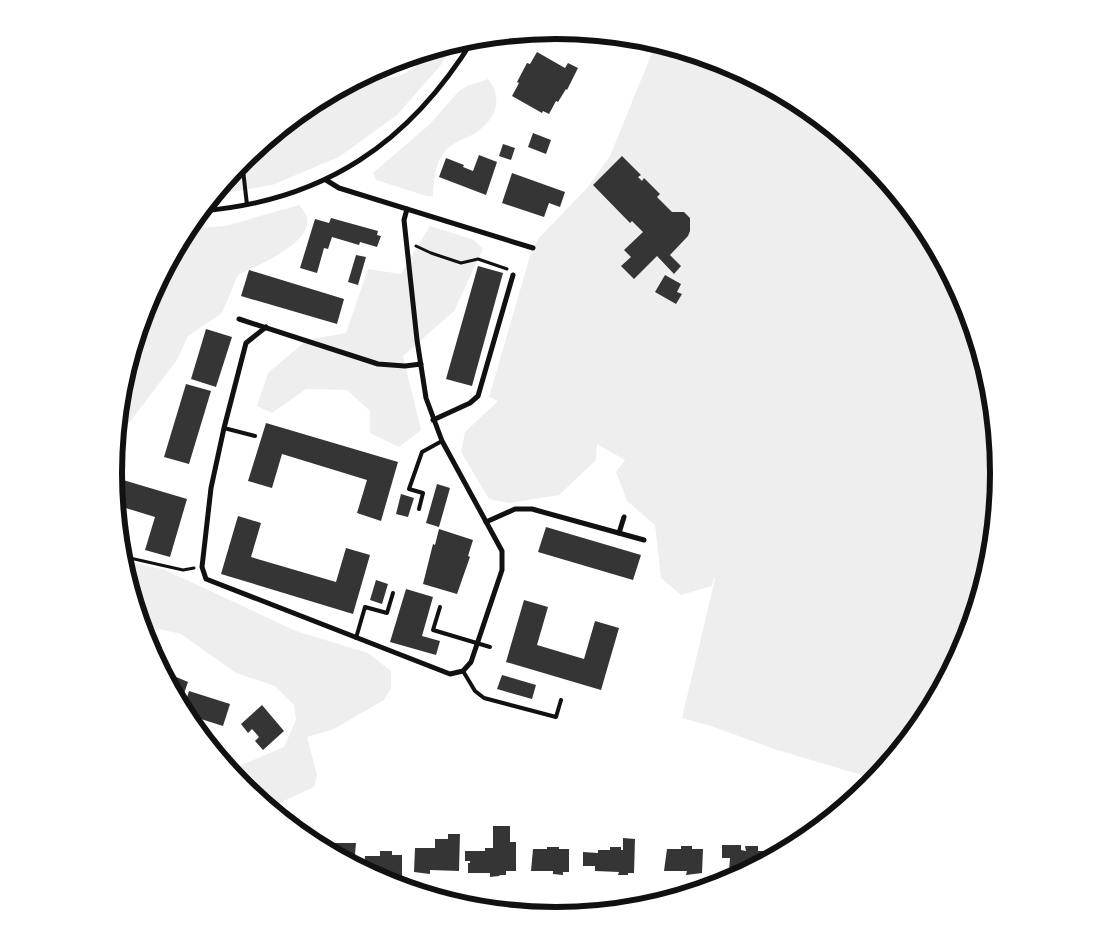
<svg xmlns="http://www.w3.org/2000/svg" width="1112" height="946" font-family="'IBM Plex Sans',sans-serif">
	<rect width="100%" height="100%" fill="#fff"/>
	<g fill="#eee">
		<path d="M455 43 440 66 397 115 339 157 272 185 214 195 242 161H257L267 140 308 106 320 103 325 97 374 70C397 92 419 60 437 49 441 45 450 44 455 43Z"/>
		<path d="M656 43 726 64 802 105 869 160 924 227 965 304 991 387 999 473 990 560 965 643 924 719 875 779 774 749 711 726 682 718 715 579 714 578 712 586 681 595 661 578 655 525 627 501 616 472 625 460 597 444 596 460 559 495 509 503 489 499 461 452 465 432 498 401 489 397 530 256 538 239 587 188 610 156Z"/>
		<path d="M488 79C505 100 494 121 474 134 465 139 454 142 447 149 435 161 434 180 433 196H427L376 180 373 173 430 124 459 91 467 86Z"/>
		<path d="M299 205C302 208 306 214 307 218 312 244 256 266 238 275L222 313 188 336 177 360 116 440 122 386 147 303 186 229 225 226Z"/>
		<path d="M430 226 474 240 483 249 454 311 403 356 421 430 399 447 370 433V411L347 390 306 389 272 413 257 406 268 373 307 340 346 333 368 269 401 274Z"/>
		<path d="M122 560 165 570 296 631 368 653 391 671V688L384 700 334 729 307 737 317 775 314 787 269 808 243 786 230 770 284 747 296 720 294 705 275 686 236 673 181 634 142 625Z"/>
	</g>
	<g fill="#353535">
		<path d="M537 52 565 68 568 63 578 68 567 90 566 89 558 102 556 101 549 114 543 111 542 113 512 96 519 83 517 82 527 63 530 64Z"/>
		<path d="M533 133 551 140 546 154 528 147Z"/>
		<path d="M503 144 515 148 511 160 499 156Z"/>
		<path d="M479 155 497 162 486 195 439 177 446 158 464 165 463 167 473 171Z"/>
		<path d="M622 156 641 175 638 177 642 181 644 178 660 194 657 197 672 212H684L690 218V231L688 236 670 255 681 266 674 274 657 256 634 279 621 266 631 257 624 250 643 232 632 221 630 223 593 185Z"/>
		<path d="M512 173 565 192 560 207 549 203 544 217 502 203Z"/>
		<path d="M331 218 378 231 377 235 381 236 377 247 360 242 359 245 332 237 328 249 324 248 317 273 300 268 315 219 329 223Z"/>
		<path d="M356 255 366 257 358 285 348 282Z"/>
		<path d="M478 266 503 273 472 386 446 379Z"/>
		<path d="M249 270 344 299 337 324 241 296Z"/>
		<path d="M665 275 681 284 677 292 682 294 676 304 655 292Z"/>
		<path d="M206 329 232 337 216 387 191 379Z"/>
		<path d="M186 384 211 391 189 464 164 457Z"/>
		<path d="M266 423 398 462 381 521 357 513 367 480 282 454 272 488 248 481Z"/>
		<path d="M113 477 187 499 170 557 145 550 155 517 116 505Z"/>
		<path d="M437 484 450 488 439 527 426 523Z"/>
		<path d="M401 494 414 498 408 517 396 514Z"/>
		<path d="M238 516 261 523 251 557 336 582 346 548 370 555 353 614 221 574Z"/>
		<path d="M546 527 641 555 633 580 538 552Z"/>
		<path d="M439 529 473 540 468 556 470 557 457 594 423 584 433 544 435 545Z"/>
		<path d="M376 580 388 584 382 604 370 600Z"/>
		<path d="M406 589 433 597 422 636 440 641 436 655 390 642Z"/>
		<path d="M524 600 548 607 537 645 584 659 595 621 619 628 601 690 506 662Z"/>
		<path d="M502 675 536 685 532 699 497 689Z"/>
		<path d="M174 676 188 682 180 705 170 686Z"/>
		<path d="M189 691 230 704 223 726 185 714 183 710Z"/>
		<path d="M262 705 284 731 263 750 255 741 259 737 252 729 248 733 241 724Z"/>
		<path d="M493 826H510V842H516V871H506V875H500L499 876 490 877V873H468V863H470V861H465V851H485V848H493Z"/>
		<path d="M448 834H460L459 871 430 870V874L414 872 415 848H435V839H448Z"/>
		<path d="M623 838 635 839 634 873H628V875H618L619 872 595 871V866H583V852L598 853V850H610V847H621V850H623Z"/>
		<path d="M332 843H356L354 865 332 853Z"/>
		<path d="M722 845H741V850L746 851 745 846H758V851H767V860L744 872H729L730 858H722Z"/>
		<path d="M681 846H692V849H703L702 873 686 875 687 871H664L667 849H681Z"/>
		<path d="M547 847H559V849H569V872H563V875L553 874V871H531L533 849H547Z"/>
		<path d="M380 851H392V855H402V879L386 881V877H377L364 870 365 856H380Z"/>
	</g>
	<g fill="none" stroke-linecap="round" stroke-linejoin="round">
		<g stroke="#111" stroke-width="3">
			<path d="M416 246 431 253 461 263 478 259 507 269"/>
			<path d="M121 556 183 570 194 568"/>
		</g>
		<g stroke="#111" stroke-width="4">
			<path d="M242 161 247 205"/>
			<path d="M224 428 255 436"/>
			<path d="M419 509 423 493 409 489 422 452 442 441"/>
			<path d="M440 607 433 630 490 647"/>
			<path d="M356 638 365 607 387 613 393 593"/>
			<path d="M463 671 475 691 484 698 556 717 561 700"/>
		</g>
		<g stroke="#111" stroke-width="5">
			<path d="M326 180 339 188 533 248"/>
			<path d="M201 211C324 201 410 143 474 38"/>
			<path d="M239 319 378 364 405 366 421 364"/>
			<path d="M266 327 246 343 224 428 211 488 202 567 206 579 450 674 463 671 471 662 502 570V551L442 441 426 398 417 340 404 220 407 209"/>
			<path d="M433 420 470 403 478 396 513 275"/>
			<path d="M486 522 515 509H532L644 540"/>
			<path d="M619 533 624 517"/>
		</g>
	</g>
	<path d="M0 0H1112V946H0ZM122 473a434 434 0 1 1 868 0a434 434 0 1 1-868 0Z" fill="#fff" fill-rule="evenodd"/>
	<path fill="none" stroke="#111" stroke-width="6" d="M122 473a434 434 0 1 1 868 0a434 434 0 1 1-868 0Z"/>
</svg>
